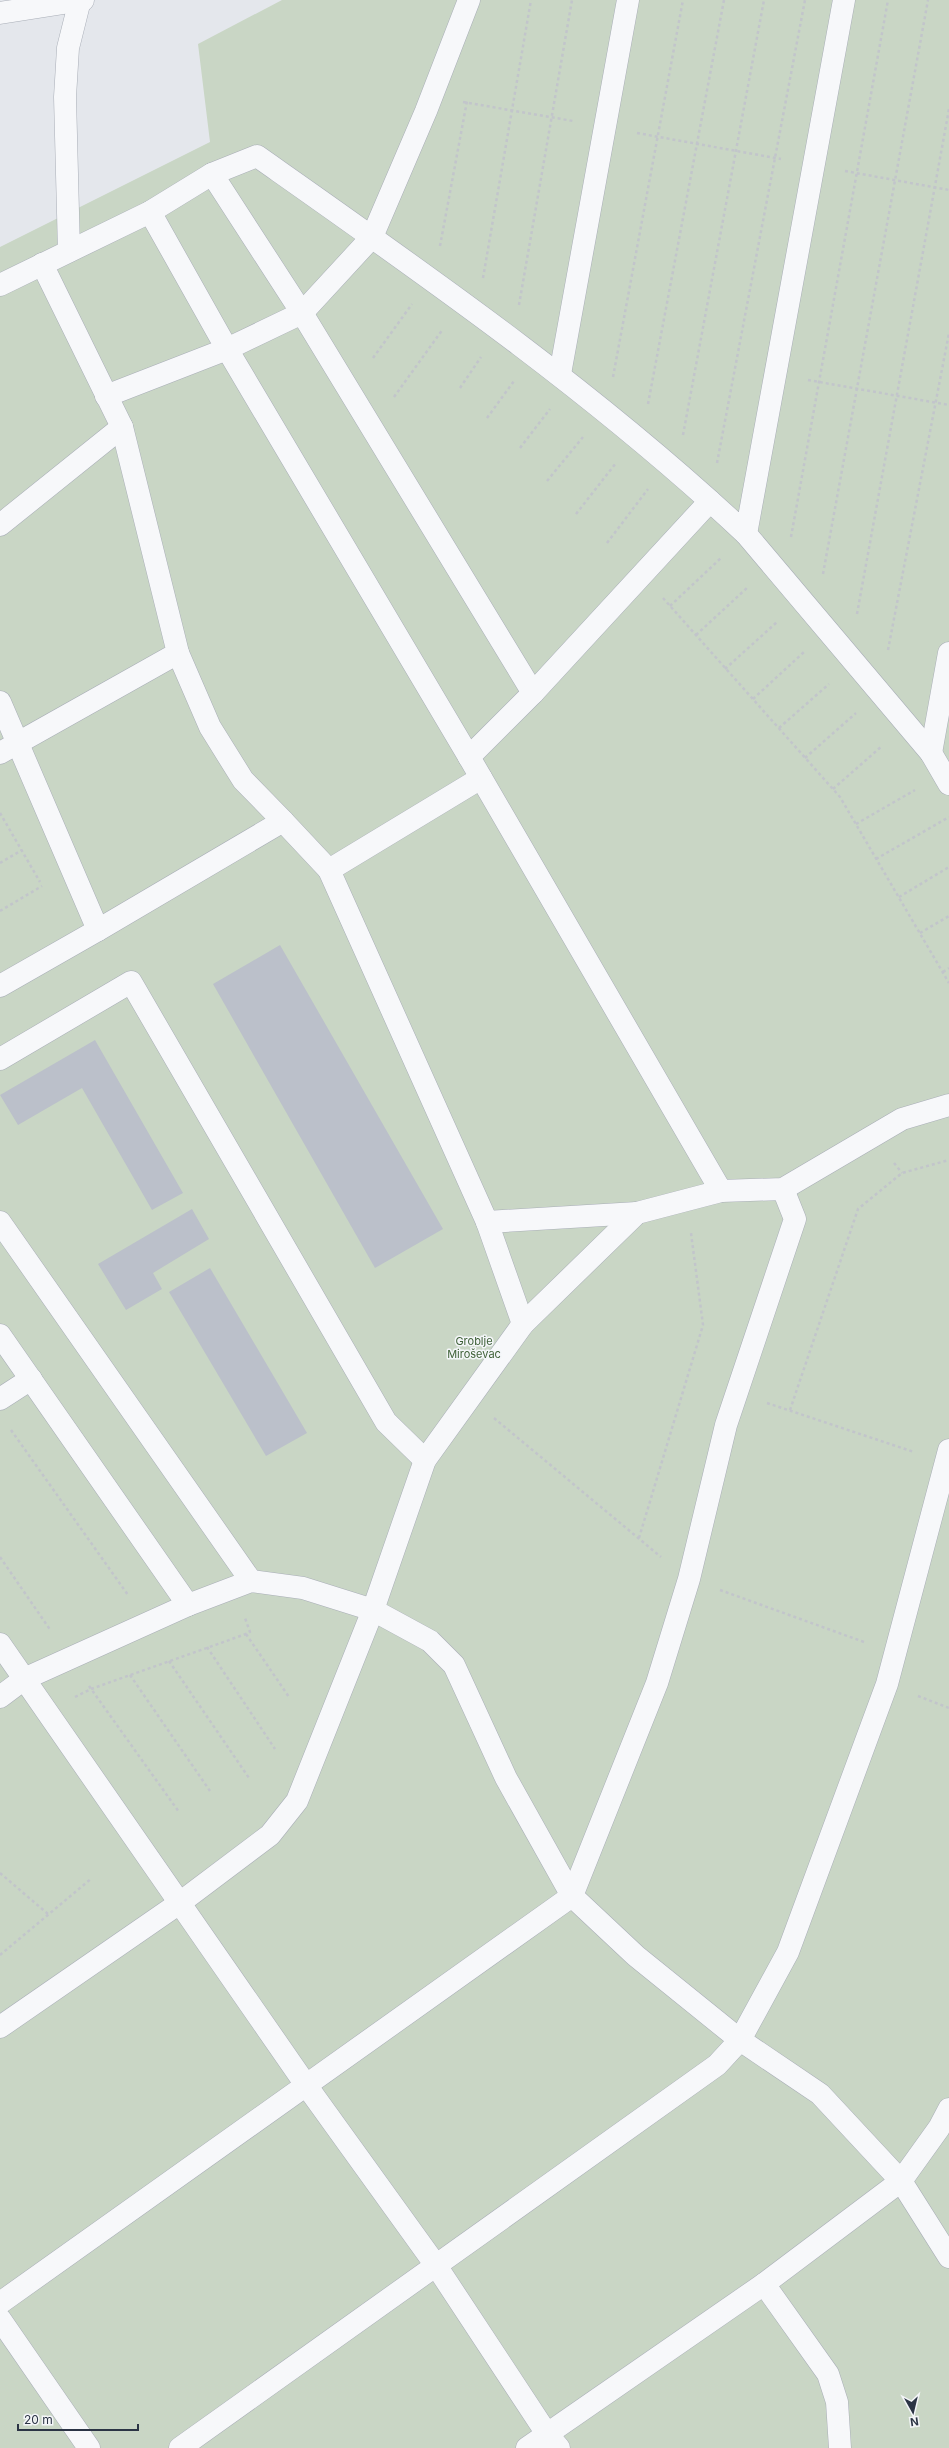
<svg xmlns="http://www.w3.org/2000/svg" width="949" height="2448" font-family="Inter,sans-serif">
	<rect width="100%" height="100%" fill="#e4e7ec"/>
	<path fill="#c9d6c5" d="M282 0H949V2448H0V247L210 142 198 44Z"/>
	<g fill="#bbc0ca">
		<path d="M280 945 443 1229 375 1268 213 984Z"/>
		<path d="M95 1040 183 1193 152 1210 82 1088 18 1125 0 1095Z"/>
		<path d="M192 1209 209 1239 153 1273 162 1289 126 1310 98 1264Z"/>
		<path d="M210 1268 307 1433 266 1456 169 1292Z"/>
	</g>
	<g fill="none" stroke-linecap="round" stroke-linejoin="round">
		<g stroke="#a9aeb7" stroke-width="23">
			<g id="minor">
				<path d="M0 13 83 0"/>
				<path d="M212 174 302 313 533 693"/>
				<path d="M150 212 227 349 469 757 721 1191 783 1189 902 1119 949 1105"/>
				<path d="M69 251 65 97 68 48 80 0"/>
				<path d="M0 285 150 212 212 174 257 156C426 275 596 393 746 534L844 0"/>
				<path d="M560 374 628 0"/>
				<path d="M106 396 227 349 302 313 372 237 426 111 469 0"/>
				<path d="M0 525 122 427"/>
				<path d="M746 534 931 753 949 784"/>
				<path d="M178 653 210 727 243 780 283 821"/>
				<path d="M0 702 98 930 0 986"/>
				<path d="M0 753 178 653 122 427 42 264"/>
				<path d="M931 753 949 653"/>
				<path d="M469 757 533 693 710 501"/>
				<path d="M481 778 329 870 487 1222 523 1324"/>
				<path d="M98 930 283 821 329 870"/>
				<path d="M0 1059 131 982 386 1422 425 1460"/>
				<path d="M0 1222 251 1581"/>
				<path d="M487 1222 637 1213"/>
				<path d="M0 1335 188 1605"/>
				<path d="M0 1399 31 1379"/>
				<path d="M0 1644 306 2085 435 2264 547 2434 559 2448"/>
				<path d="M0 1697 24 1679 188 1605 251 1581 303 1588 373 1610 430 1641 454 1665 506 1778 572 1896 636 1956 740 2040 820 2094 901 2181 949 2257"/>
				<path d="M0 2027 181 1902 270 1835 297 1801 373 1610 425 1460 523 1324 637 1213 721 1191"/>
				<path d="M764 2284 828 2374 837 2402 840 2448"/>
				<path d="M0 2303 572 1896 657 1683 689 1579 726 1425 795 1219 783 1189"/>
				<path d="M0 2319 89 2448"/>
				<path d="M180 2448 717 2065 740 2040 788 1952 887 1684 949 1450"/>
				<path d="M527 2448 764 2284 901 2181 939 2128 949 2109"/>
			</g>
		</g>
		<g stroke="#c2c5cb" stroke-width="2.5" stroke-dasharray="3 3" stroke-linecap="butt">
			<path d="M463 102 573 121"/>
			<path d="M637 133 781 159"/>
			<path d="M845 171 949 190"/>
			<path d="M440 246 467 101"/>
			<path d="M483 278 531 0"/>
			<path d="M519 305 572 0"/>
			<path d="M373 358 412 304"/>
			<path d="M613 377 683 0"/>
			<path d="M808 380 949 405"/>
			<path d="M460 388 481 357"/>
			<path d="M394 397 443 329"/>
			<path d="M648 404 724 0"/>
			<path d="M487 418 514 381"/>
			<path d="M683 435 764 0"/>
			<path d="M520 448 550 409"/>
			<path d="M717 463 805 0"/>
			<path d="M547 481 583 437"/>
			<path d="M576 514 616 463"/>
			<path d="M791 537 888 0"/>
			<path d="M607 543 648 489"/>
			<path d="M823 574 928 0"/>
			<path d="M663 598 840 797 949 983"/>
			<path d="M670 606 722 557"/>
			<path d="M857 614 949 109"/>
			<path d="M696 635 748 587"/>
			<path d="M888 650 949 333"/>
			<path d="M725 669 777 622"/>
			<path d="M753 699 804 652"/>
			<path d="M779 728 829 684"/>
			<path d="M805 758 856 713"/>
			<path d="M833 789 882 746"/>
			<path d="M0 813 40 882"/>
			<path d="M856 824 915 790"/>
			<path d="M876 859 949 817"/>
			<path d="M0 863 22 850"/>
			<path d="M899 897 949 867"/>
			<path d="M0 911 42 886"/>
			<path d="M920 933 949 916"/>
			<path d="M943 972 949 968"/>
			<path d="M894 1163 902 1173"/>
			<path d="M767 1403 914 1452"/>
			<path d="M790 1410 858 1209 902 1173 949 1160"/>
			<path d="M494 1418 661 1557"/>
			<path d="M11 1430 128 1595"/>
			<path d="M639 1538 703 1325 691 1233"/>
			<path d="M0 1557 51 1631"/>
			<path d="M720 1590 864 1642"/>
			<path d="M246 1634 289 1697"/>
			<path d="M207 1647 275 1749"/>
			<path d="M169 1661 249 1778"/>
			<path d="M130 1675 210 1791"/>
			<path d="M89 1686 179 1812"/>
			<path d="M918 1696 949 1708"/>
			<path d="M75 1697 91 1689 246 1634 250 1632 245 1618"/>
			<path d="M0 1873 48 1914"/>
			<path d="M0 1955 92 1878"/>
		</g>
		<use href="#minor" stroke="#f7f8fa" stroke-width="22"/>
	</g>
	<g text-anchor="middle" stroke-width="3" stroke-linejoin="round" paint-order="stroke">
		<g font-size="11" fill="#3f6138" stroke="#f4f6f9">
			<text x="474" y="1345">Groblje<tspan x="474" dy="13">Miroševac</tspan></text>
		</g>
	</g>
	<g transform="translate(913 2412) rotate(172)" stroke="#f4f6f9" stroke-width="3" paint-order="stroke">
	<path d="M0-3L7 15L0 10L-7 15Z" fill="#2b3445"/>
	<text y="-6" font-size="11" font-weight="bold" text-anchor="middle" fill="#2b3445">N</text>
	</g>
	<path d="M18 2424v6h120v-6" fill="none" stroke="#2b3445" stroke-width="2"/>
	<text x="24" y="2424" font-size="12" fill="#2b3445" stroke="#f4f6f9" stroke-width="3" paint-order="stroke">20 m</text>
</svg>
